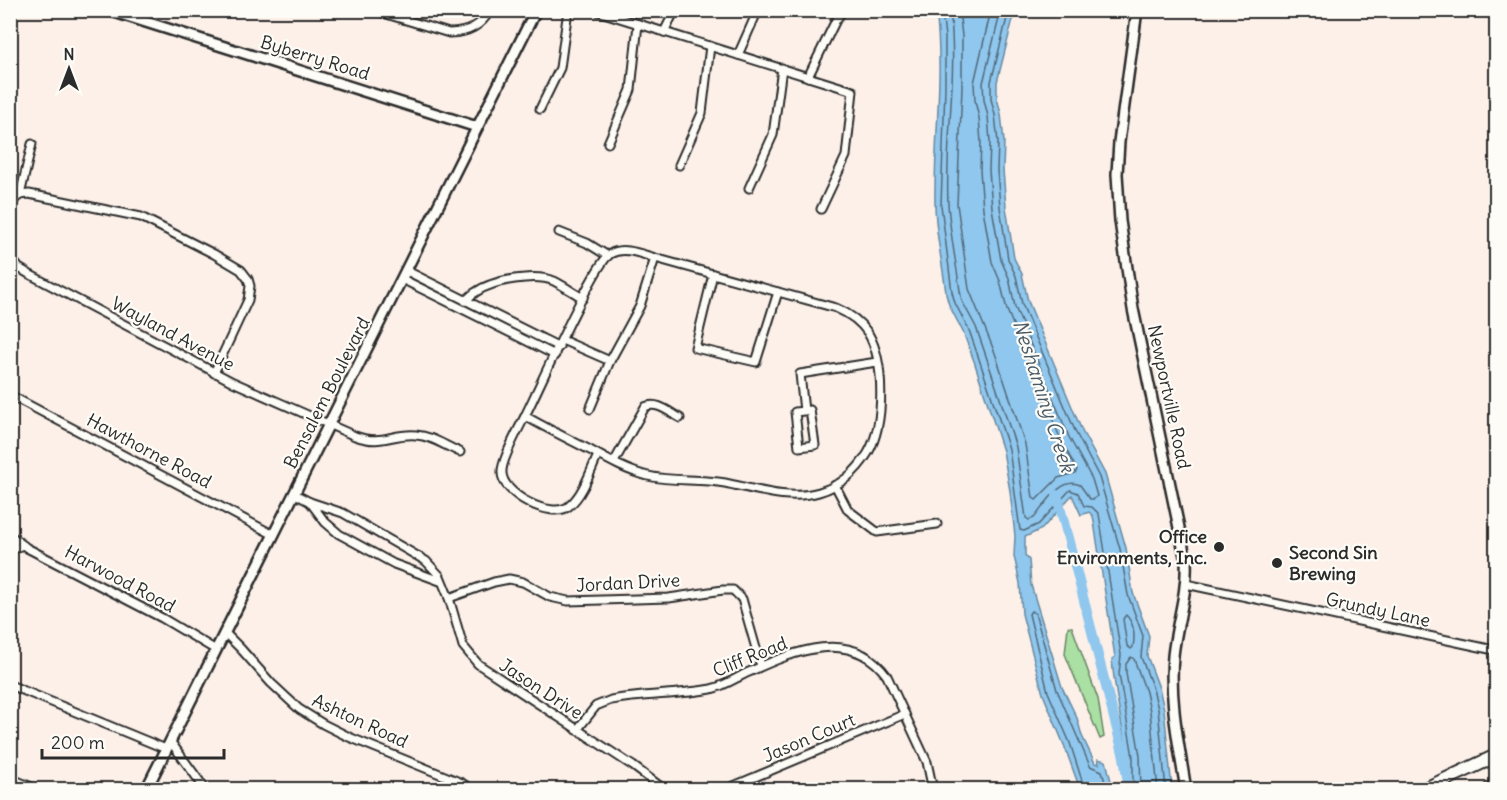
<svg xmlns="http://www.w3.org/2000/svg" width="1507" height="800" font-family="Delius,sans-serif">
	<rect width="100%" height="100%" fill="#fcf0e9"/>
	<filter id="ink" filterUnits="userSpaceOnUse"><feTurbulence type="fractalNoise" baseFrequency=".0167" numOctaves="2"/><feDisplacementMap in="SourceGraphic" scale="12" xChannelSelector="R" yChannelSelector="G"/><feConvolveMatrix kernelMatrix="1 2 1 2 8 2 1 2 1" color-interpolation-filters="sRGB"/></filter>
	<g filter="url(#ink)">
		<path fill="#aae0a3" stroke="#6a8667" stroke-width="1.5" d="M1068 627H1072L1098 699 1104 737 1100 739 1065 654Z"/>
		<path fill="#8fc7ee" stroke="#6789a0" stroke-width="1.5" d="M936 11H1015L997 82V98L1001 114 1004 142 1003 170 1006 207 1014 258 1022 274 1028 301 1082 431 1105 474 1126 548 1133 593 1149 636 1147 656 1159 688 1164 709 1172 789H1127C1129 745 1115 702 1112 659L1115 657 1093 516 1089 512 1081 515 1072 495 1042 529 1025 537V555L1029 560 1031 585 1062 687 1077 718 1082 736 1095 763 1099 764 1098 759 1106 761 1113 789H1080L1064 745 1043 694 1022 614 1020 583 1014 556 1015 536 1010 491 1003 451 974 361 963 332 949 305 946 294C943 264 935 233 935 203 934 139 944 74 936 11Z"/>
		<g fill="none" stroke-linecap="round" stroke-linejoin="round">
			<g stroke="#536979" stroke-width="1.5">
				<path d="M942 10 945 37V88L941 205 952 292 955 303 969 330 979 359 1009 449 1020 530 1024 531 1039 524 1070 490 1078 493 1084 506 1092 507 1099 514 1121 655 1119 674 1133 757V790"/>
				<path d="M950 10C958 75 945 139 948 204 950 233 956 262 960 291L962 301 976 327 986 356 1016 447 1026 518 1029 520 1034 518C1045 505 1061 476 1080 485L1090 499H1094L1097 496 1092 479 1069 437 1015 307 1009 278 1001 260 992 208 989 170 990 142 988 116 984 100 983 83 1001 10"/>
				<path d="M959 10 962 36V88L957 204 969 289 995 353 1025 444 1033 498 1036 500 1058 478 1075 473 1077 470 1061 440 1007 310 1000 281 992 262 983 209 980 170 981 142 979 118 975 101 974 83 991 10"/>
				<path d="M1009 10 991 82V99L995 115 998 142 997 170 1000 207 1008 259 1016 276 1022 304 1076 433 1099 477 1120 549 1128 595 1143 636 1141 657 1153 689 1158 709 1166 790"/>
				<path d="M1126 615C1134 623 1135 636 1133 647L1131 649 1127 646 1123 619Z"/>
				<path d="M1085 790 1070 743 1048 692 1029 614 1031 611 1035 613 1057 690 1090 766 1102 771 1107 790"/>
				<path d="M1141 790 1140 756 1126 673V664L1131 657 1134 659 1146 692 1150 711 1158 790"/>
			</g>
			<path stroke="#8fc7ee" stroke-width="10" d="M1057 495 1124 757 1129 790"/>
			<g stroke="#2b2b2b" stroke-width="11">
				<g id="street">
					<path d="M373 10 449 33C467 33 481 27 490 10"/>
					<path d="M594 10 853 91 846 156 821 209"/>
					<path d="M664 32 675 10"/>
					<path d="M738 55 758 10"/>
					<path d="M808 77 836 20 843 10"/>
					<path d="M540 109 560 68 568 10"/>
					<path d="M608 143 631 90 638 24"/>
					<path d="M679 165 702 113 710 46"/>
					<path d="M749 188 773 135 782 68"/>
					<path d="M20 195 29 194 141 217 214 254 241 270 248 279 250 286 248 300 214 373"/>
					<path d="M10 211 15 199 20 195 32 144"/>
					<path d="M559 232 587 243 608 256"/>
					<path d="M10 257 19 268 29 274 233 382 355 436C383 446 391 433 416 435 432 436 445 446 460 452"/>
					<path d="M407 271 559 347"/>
					<path d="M713 274 695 348 756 362 778 292"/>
					<path d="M402 279 555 355"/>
					<path d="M465 301C469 298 472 294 476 292 493 280 536 273 554 281 564 286 574 293 583 298"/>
					<path d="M562 340 610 361"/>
					<path d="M10 395 274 535"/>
					<path d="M590 409 610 361 640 306 655 258"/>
					<path d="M804 411 810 410 815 445 799 447 795 412 804 411 800 374 877 362"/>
					<path d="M525 416C546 428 568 439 590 450 608 460 627 471 648 476 673 482 699 478 725 483 755 489 789 501 819 492 840 486 857 471 868 453 885 424 885 362 868 333 860 321 850 314 836 308L655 258C641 254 624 246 610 254 594 264 538 390 525 416 519 428 502 459 502 471 500 494 552 520 569 506 583 495 591 470 598 455"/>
					<path d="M614 462 645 407C657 401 669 412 680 418"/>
					<path d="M835 485 848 510 877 532 937 524"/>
					<path d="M295 494 310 502 343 513 426 561 440 576 449 598 463 646 478 664 633 766 665 790"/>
					<path d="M310 502 325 522 339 534 394 564 440 581"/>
					<path d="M10 535 27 548 162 618 216 650"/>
					<path d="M10 550 23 545"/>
					<path d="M1186 584 1494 650"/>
					<path d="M449 598 494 582 509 579 523 582 550 597 568 601 669 598 723 590H733L742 599 761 666"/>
					<path d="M225 633 241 649 271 683 299 709 323 724 349 737 462 783 472 790"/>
					<path d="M10 685 166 749"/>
					<path d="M577 730 596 706 611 700C644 694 678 695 711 689 725 686 737 677 749 672 794 651 852 627 887 676L927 762 933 790"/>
					<path d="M170 741 206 790"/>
					<path d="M10 778 39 790"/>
					<path d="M724 790 905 714"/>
				</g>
			</g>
			<g stroke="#2b2b2b" stroke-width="14">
				<g id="secondary">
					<path d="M108 10 477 127"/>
					<path d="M1137 10 1119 142 1117 174 1120 221 1133 309 1186 561C1188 593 1176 624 1173 656 1169 700 1179 746 1186 790"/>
					<path d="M146 790 536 10"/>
				</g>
			</g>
			<g stroke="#2b2b2b" stroke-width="16">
				<g id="highway">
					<path d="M1423 790 1496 756"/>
					<path d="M1489 790 1496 786"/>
				</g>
			</g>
			<use href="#street" stroke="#fdfcf7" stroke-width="7"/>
			<use href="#secondary" stroke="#fdfcf7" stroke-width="9"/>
			<use href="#highway" stroke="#fdfcf7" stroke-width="12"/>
		</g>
	</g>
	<g fill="#2b2b2b" stroke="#fdfcf7" stroke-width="2">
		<circle cx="1219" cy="547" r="6"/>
		<circle cx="1277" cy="563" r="6"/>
	</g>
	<g text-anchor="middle" stroke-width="4.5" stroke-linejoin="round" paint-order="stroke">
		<g font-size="18" fill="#2b2b2b" stroke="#fdfcf7">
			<text transform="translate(315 58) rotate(17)" y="6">Byberry Road</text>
			<text transform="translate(173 334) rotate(28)" y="6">Wayland Avenue</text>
			<text transform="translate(327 393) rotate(-63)" y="6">Bensalem Boulevard</text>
			<text transform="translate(1169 397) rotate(78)" y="6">Newportville Road</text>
			<text transform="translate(149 451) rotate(28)" y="6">Hawthorne Road</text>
			<text transform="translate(120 579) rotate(28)" y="6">Harwood Road</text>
			<text transform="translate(628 583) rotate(-3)" y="6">Jordan Drive</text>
			<text transform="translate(1378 610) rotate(12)" y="6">Grundy Lane</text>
			<text transform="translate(750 657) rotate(-22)" y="6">Cliff Road</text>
			<text transform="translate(541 689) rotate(33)" y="6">Jason Drive</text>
			<text transform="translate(360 721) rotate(25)" y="6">Ashton Road</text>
			<text transform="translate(809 738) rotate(-23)" y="6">Jason Court</text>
		</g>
		<g font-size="18" font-weight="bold" fill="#2b2b2b" stroke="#fdfcf7" text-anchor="end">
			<text x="1207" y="543">Office<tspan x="1207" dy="21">Environments, Inc.</tspan></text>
			<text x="1289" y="559" text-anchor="start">Second Sin<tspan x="1289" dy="21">Brewing</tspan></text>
		</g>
		<g font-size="20" font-style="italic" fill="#495a66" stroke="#fdfcf7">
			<text transform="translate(1044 396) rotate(72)" y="7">Neshaminy Creek</text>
		</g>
	</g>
	<rect width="1507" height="800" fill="none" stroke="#fdfcf7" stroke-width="36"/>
	<rect x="18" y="18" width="1471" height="764" fill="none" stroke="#2b2b2b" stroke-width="2" filter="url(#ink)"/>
	<g transform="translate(69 69)" stroke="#fdfcf7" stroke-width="4.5" paint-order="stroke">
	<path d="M0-4.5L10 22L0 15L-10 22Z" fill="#2b2b2b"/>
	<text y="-9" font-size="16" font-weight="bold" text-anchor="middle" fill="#2b2b2b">N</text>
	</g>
	<path d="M42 749v9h182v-9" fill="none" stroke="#2b2b2b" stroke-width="3"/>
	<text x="51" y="749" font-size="18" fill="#2b2b2b" stroke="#fdfcf7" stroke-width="4.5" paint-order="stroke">200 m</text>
</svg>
